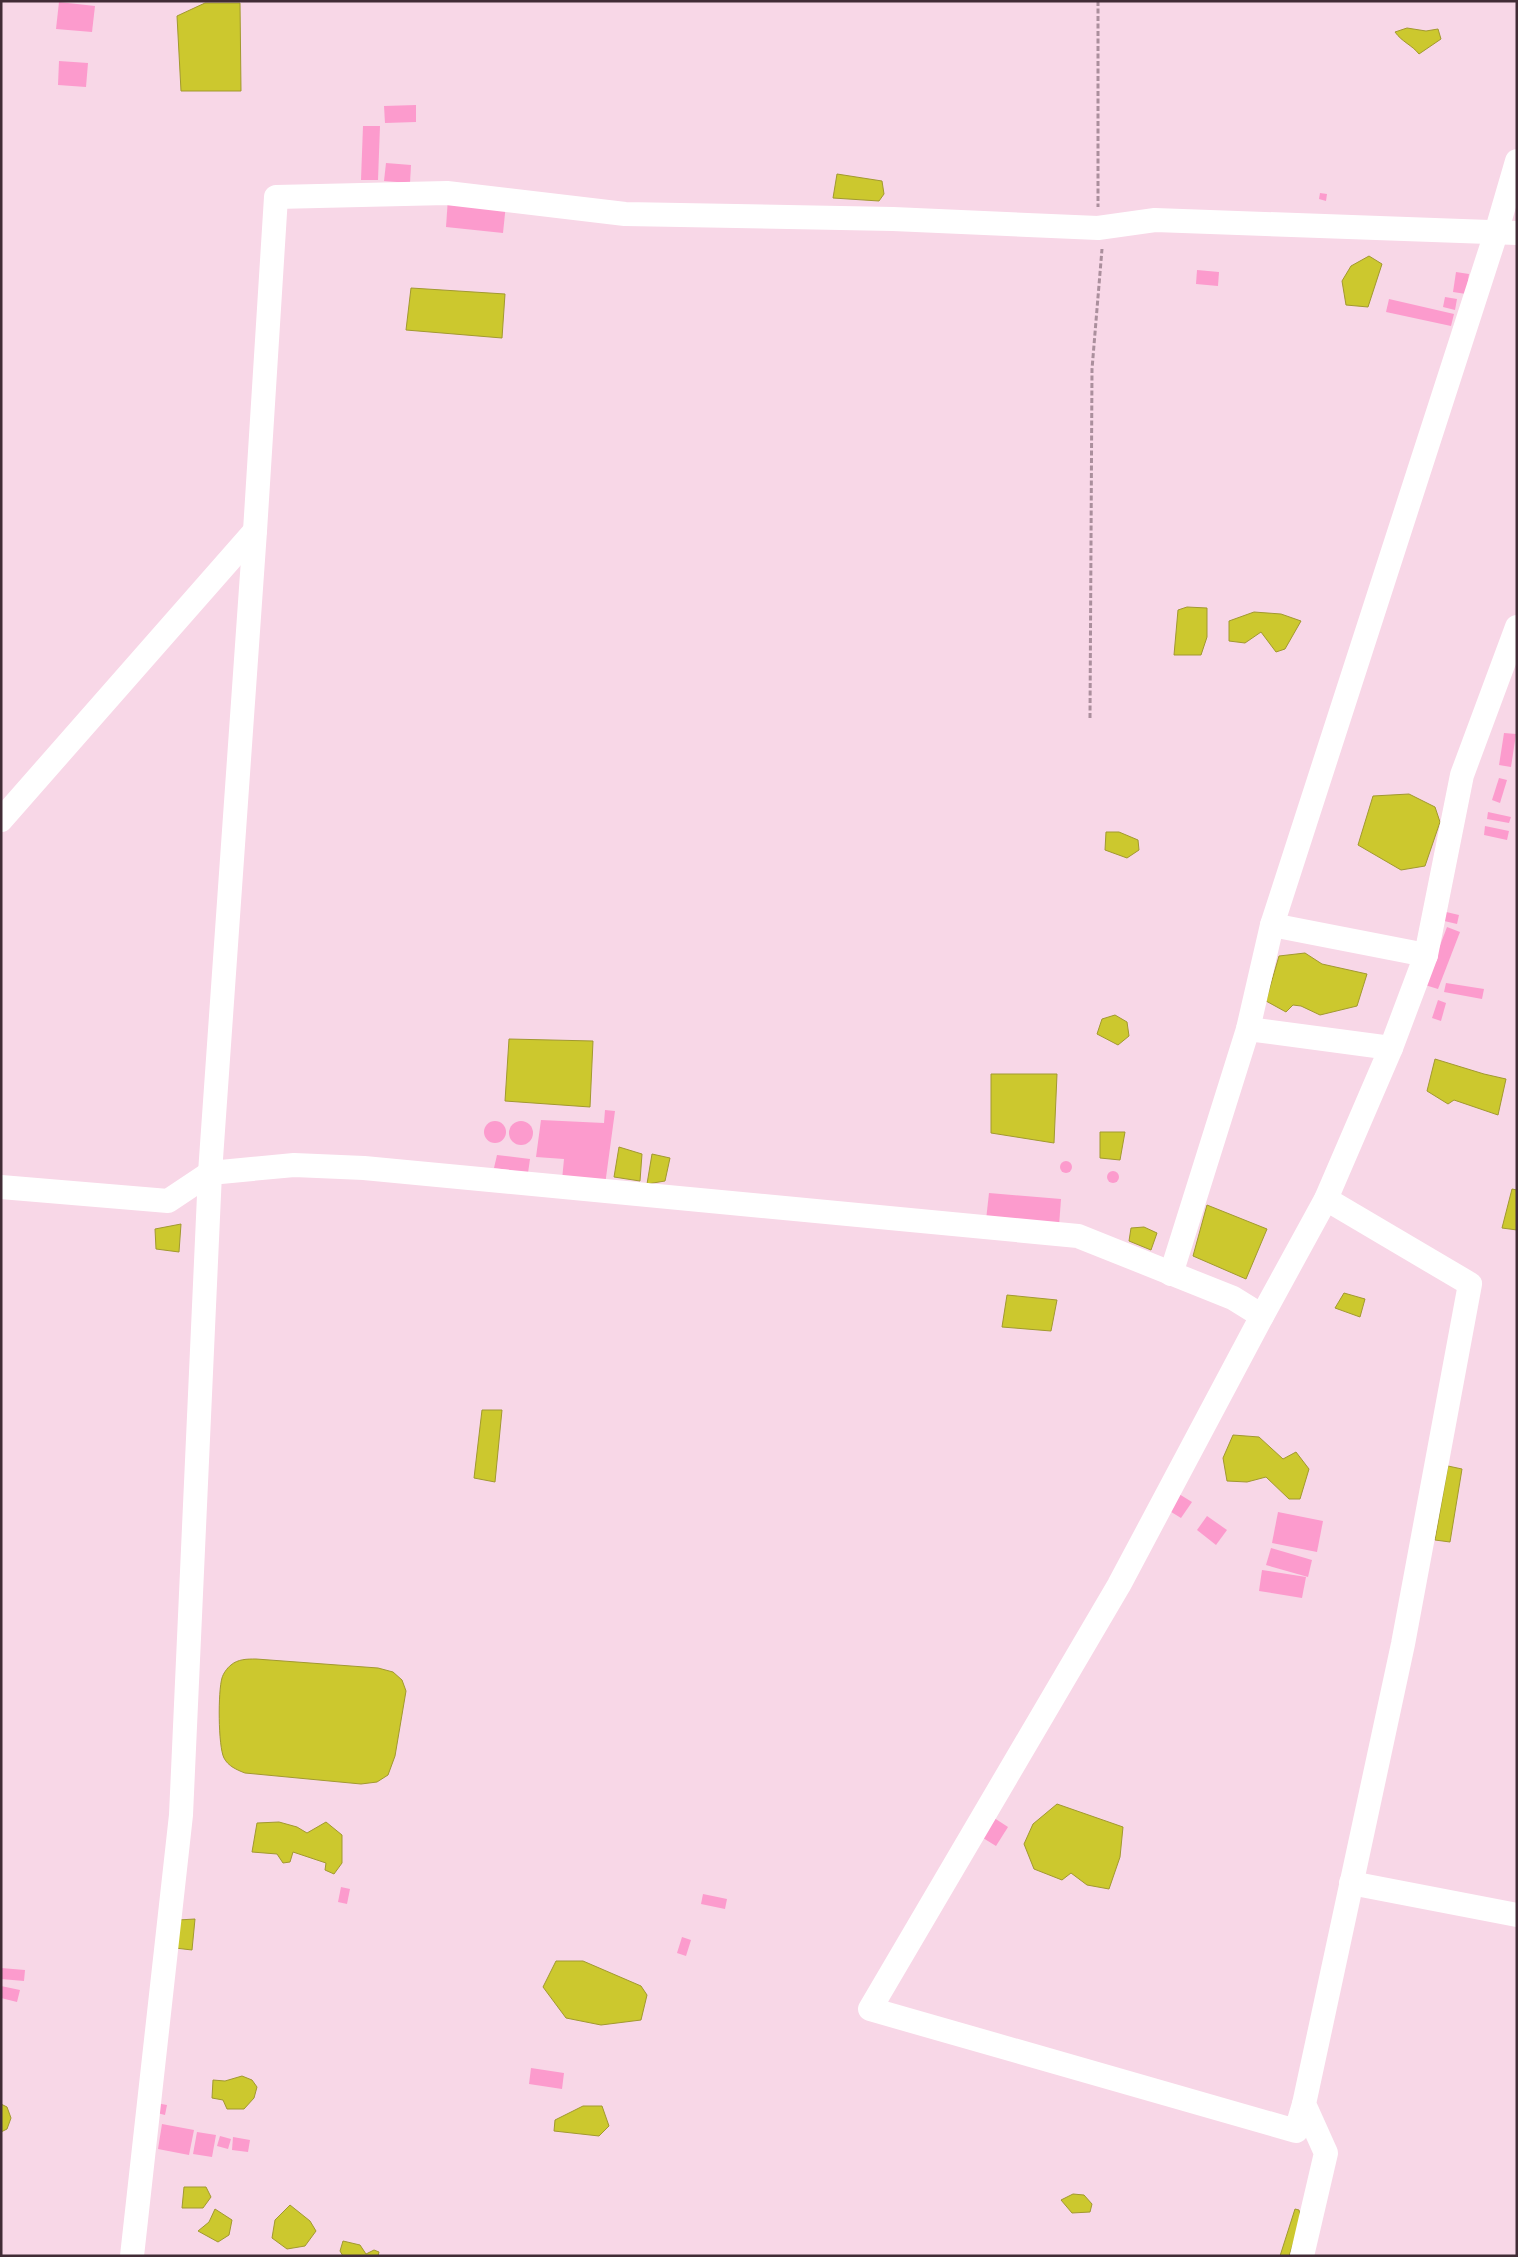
<svg xmlns="http://www.w3.org/2000/svg" width="1518" height="2257" font-family="'DM Sans',sans-serif">
	<rect width="100%" height="100%" fill="#f8d7e7"/>
	<g fill="#ccc82e" stroke="#a29930">
		<path d="M205 3H240L241 91H181L177 16Z"/>
		<path d="M1407 28 1426 31 1438 29 1441 39 1419 54C1412 45 1402 42 1395 32Z"/>
		<path d="M837 174 882 181 884 194 879 201 833 198Z"/>
		<path d="M1369 256 1382 264 1368 307 1346 305 1342 281 1351 266Z"/>
		<path d="M411 288 505 294 502 338 406 330Z"/>
		<path d="M1187 607 1207 608V637L1201 655H1174L1178 610Z"/>
		<path d="M1254 612 1281 614 1301 621 1285 649 1276 652 1261 632 1245 643 1229 641V621Z"/>
		<path d="M1409 794 1435 807 1440 822 1425 866 1401 870 1358 845 1373 796Z"/>
		<path d="M1106 832H1119L1138 840 1139 850 1127 858 1105 850Z"/>
		<path d="M1305 953 1322 964 1367 974 1357 1006 1320 1015 1301 1006 1293 1005 1286 1012 1266 1001 1279 956Z"/>
		<path d="M1115 1015 1127 1022 1129 1036 1118 1045 1097 1034 1102 1019Z"/>
		<path d="M509 1039 593 1041 590 1107 505 1101Z"/>
		<path d="M1435 1059 1484 1074 1506 1079 1498 1115 1454 1100 1448 1104 1427 1091Z"/>
		<path d="M991 1074H1057L1054 1143 991 1133Z"/>
		<path d="M1100 1132H1125L1120 1160 1100 1158Z"/>
		<path d="M619 1147 642 1154 640 1181 614 1177Z"/>
		<path d="M652 1154 670 1158 665 1181 647 1184Z"/>
		<path d="M1512 1189 1517 1190V1230L1502 1228Z"/>
		<path d="M1207 1205 1267 1229 1246 1279 1193 1256Z"/>
		<path d="M181 1224 179 1252 156 1249 155 1229Z"/>
		<path d="M1144 1227 1157 1233 1151 1250 1129 1241 1131 1228Z"/>
		<path d="M1344 1293 1365 1299 1360 1317 1335 1308Z"/>
		<path d="M1007 1295 1057 1300 1051 1331 1002 1327Z"/>
		<path d="M482 1410H502L495 1482 474 1478Z"/>
		<path d="M1233 1435 1259 1437 1283 1459 1296 1452 1309 1469 1300 1499H1289L1266 1477 1247 1482 1227 1481 1223 1458Z"/>
		<path d="M1448 1466 1462 1469 1450 1542 1435 1540Z"/>
		<path d="M256 1659 378 1668 393 1672 402 1680 406 1691 395 1756 388 1775 377 1782 361 1784 245 1773C237 1770 228 1766 224 1758 218 1746 218 1691 222 1678 223 1674 227 1668 231 1665 238 1659 247 1659 256 1659Z"/>
		<path d="M1057 1804 1123 1827 1120 1857 1109 1889 1087 1885 1071 1873 1062 1880 1034 1869 1024 1844 1033 1824Z"/>
		<path d="M279 1822 297 1827 307 1833 326 1822 342 1835V1863L334 1874 325 1870 326 1863 293 1852 290 1862 283 1863 277 1854 252 1852 257 1823Z"/>
		<path d="M195 1919 192 1950 175 1948 178 1920Z"/>
		<path d="M583 1961 641 1986 647 1995 641 2020 601 2025 566 2018 543 1987 556 1961Z"/>
		<path d="M242 2076 252 2080 257 2087 254 2098 244 2109H227L223 2100 212 2098 213 2080 225 2081Z"/>
		<path d="M1 2104 7 2107 11 2118 7 2129 1 2132Z"/>
		<path d="M583 2106H602L609 2126 599 2136 554 2131 555 2120Z"/>
		<path d="M184 2187H206L211 2197 203 2208H182Z"/>
		<path d="M1073 2194 1084 2195 1092 2204 1090 2212 1072 2213 1061 2200Z"/>
		<path d="M290 2205 310 2221 316 2231 305 2246 287 2249 272 2238 275 2220Z"/>
		<path d="M215 2209 232 2220 229 2235 218 2242 198 2231 209 2222Z"/>
		<path d="M1295 2209 1299 2210 1301 2219 1289 2256H1280Z"/>
		<path d="M343 2241 360 2245 366 2254 374 2250 379 2252 378 2256H343L340 2251Z"/>
	</g>
	<g fill="#fc9bcd">
		<path d="M59 2 95 6 92 32 56 29Z"/>
		<path d="M59 61 88 63 86 87 58 85Z"/>
		<path d="M416 105V122L385 123 384 106Z"/>
		<path d="M363 126H380L378 180H361Z"/>
		<path d="M386 163 411 165 410 183 384 181Z"/>
		<path d="M1320 193 1327 194 1326 201 1319 199Z"/>
		<path d="M448 198 506 204 503 233 446 227Z"/>
		<path d="M1197 270 1219 272 1218 286 1196 284Z"/>
		<path d="M1456 272 1469 274 1466 294 1453 292Z"/>
		<path d="M1445 297 1457 299 1455 310 1443 307Z"/>
		<path d="M1389 299 1454 314 1451 326 1386 312Z"/>
		<path d="M1504 733 1516 734 1511 767 1499 765Z"/>
		<path d="M1499 778 1507 780 1500 803 1492 800Z"/>
		<path d="M1488 812 1511 817 1509 823 1487 819Z"/>
		<path d="M1485 826 1509 831 1507 840 1484 835Z"/>
		<path d="M1442 911 1459 915 1457 924 1440 920Z"/>
		<path d="M1447 927 1460 932 1438 989 1425 985Z"/>
		<path d="M1446 983 1484 989 1482 999 1444 992Z"/>
		<path d="M1438 1000 1446 1003 1441 1021 1432 1018Z"/>
		<path d="M605 1110 615 1111 605 1185 562 1180 564 1159 536 1157 541 1120 604 1123Z"/>
		<circle cx="521" cy="1133" r="12"/>
		<circle cx="495" cy="1132" r="11"/>
		<path d="M497 1155 530 1159 528 1173 494 1168Z"/>
		<circle cx="1066" cy="1167" r="6"/>
		<circle cx="1113" cy="1177" r="6"/>
		<path d="M989 1193 1061 1199 1059 1226 986 1220Z"/>
		<path d="M1179 1494 1192 1502 1181 1518 1168 1510Z"/>
		<path d="M1278 1512 1323 1521 1317 1552 1272 1543Z"/>
		<path d="M1207 1516 1227 1530 1216 1545 1197 1530Z"/>
		<path d="M1271 1548 1312 1560 1308 1577 1266 1565Z"/>
		<path d="M1262 1570 1306 1577 1302 1598 1259 1591Z"/>
		<path d="M988 1814 1008 1827 996 1846 975 1833Z"/>
		<path d="M341 1887 350 1889 347 1904 338 1902Z"/>
		<path d="M703 1894 727 1899 725 1909 701 1904Z"/>
		<path d="M682 1937 691 1940 686 1956 677 1953Z"/>
		<path d="M1 1968 25 1970 24 1981 1 1979Z"/>
		<path d="M1 1986 20 1990 17 2002 1 1998Z"/>
		<path d="M531 2068 564 2073 562 2089 529 2084Z"/>
		<path d="M156 2103 167 2105 165 2115 153 2112Z"/>
		<path d="M162 2124 194 2130 189 2155 158 2149Z"/>
		<path d="M197 2132 216 2135 212 2157 193 2154Z"/>
		<path d="M220 2136 231 2139 228 2149 217 2146Z"/>
		<path d="M233 2137 250 2140 248 2152 232 2150Z"/>
	</g>
	<g fill="none" stroke-linecap="round" stroke-linejoin="round">
		<g stroke="#ab8f9d" stroke-width="3" stroke-dasharray="5 2.5" stroke-linecap="butt">
			<path d="M1098 1V207"/>
			<path d="M1090 718 1092 369 1102 249"/>
		</g>
		<g stroke="#fff" stroke-width="24">
			<path d="M1 820 255 531"/>
			<path d="M1272 925 1426 955"/>
			<path d="M1248 1029 1391 1048"/>
			<path d="M1 1187 168 1201 210 1173 294 1165 364 1168 1078 1236 1233 1298 1262 1316"/>
			<path d="M1171 1274 1248 1029 1272 925 1496 233 1517 161"/>
			<path d="M1351 1883 1517 1915"/>
			<path d="M1304 2104 1296 2131 870 2009 1119 1585 1262 1316 1326 1199 1391 1048 1426 955 1462 775 1517 627"/>
			<path d="M132 2256 181 1815 210 1173 255 531 276 197 447 193 625 214 893 219 1098 228 1155 220 1517 233"/>
			<path d="M1302 2256 1326 2153 1304 2104 1403 1644 1470 1284 1326 1199"/>
		</g>
	</g>
	<rect width="1518" height="2257" fill="none" stroke="#412c36" stroke-width="5"/>
</svg>
